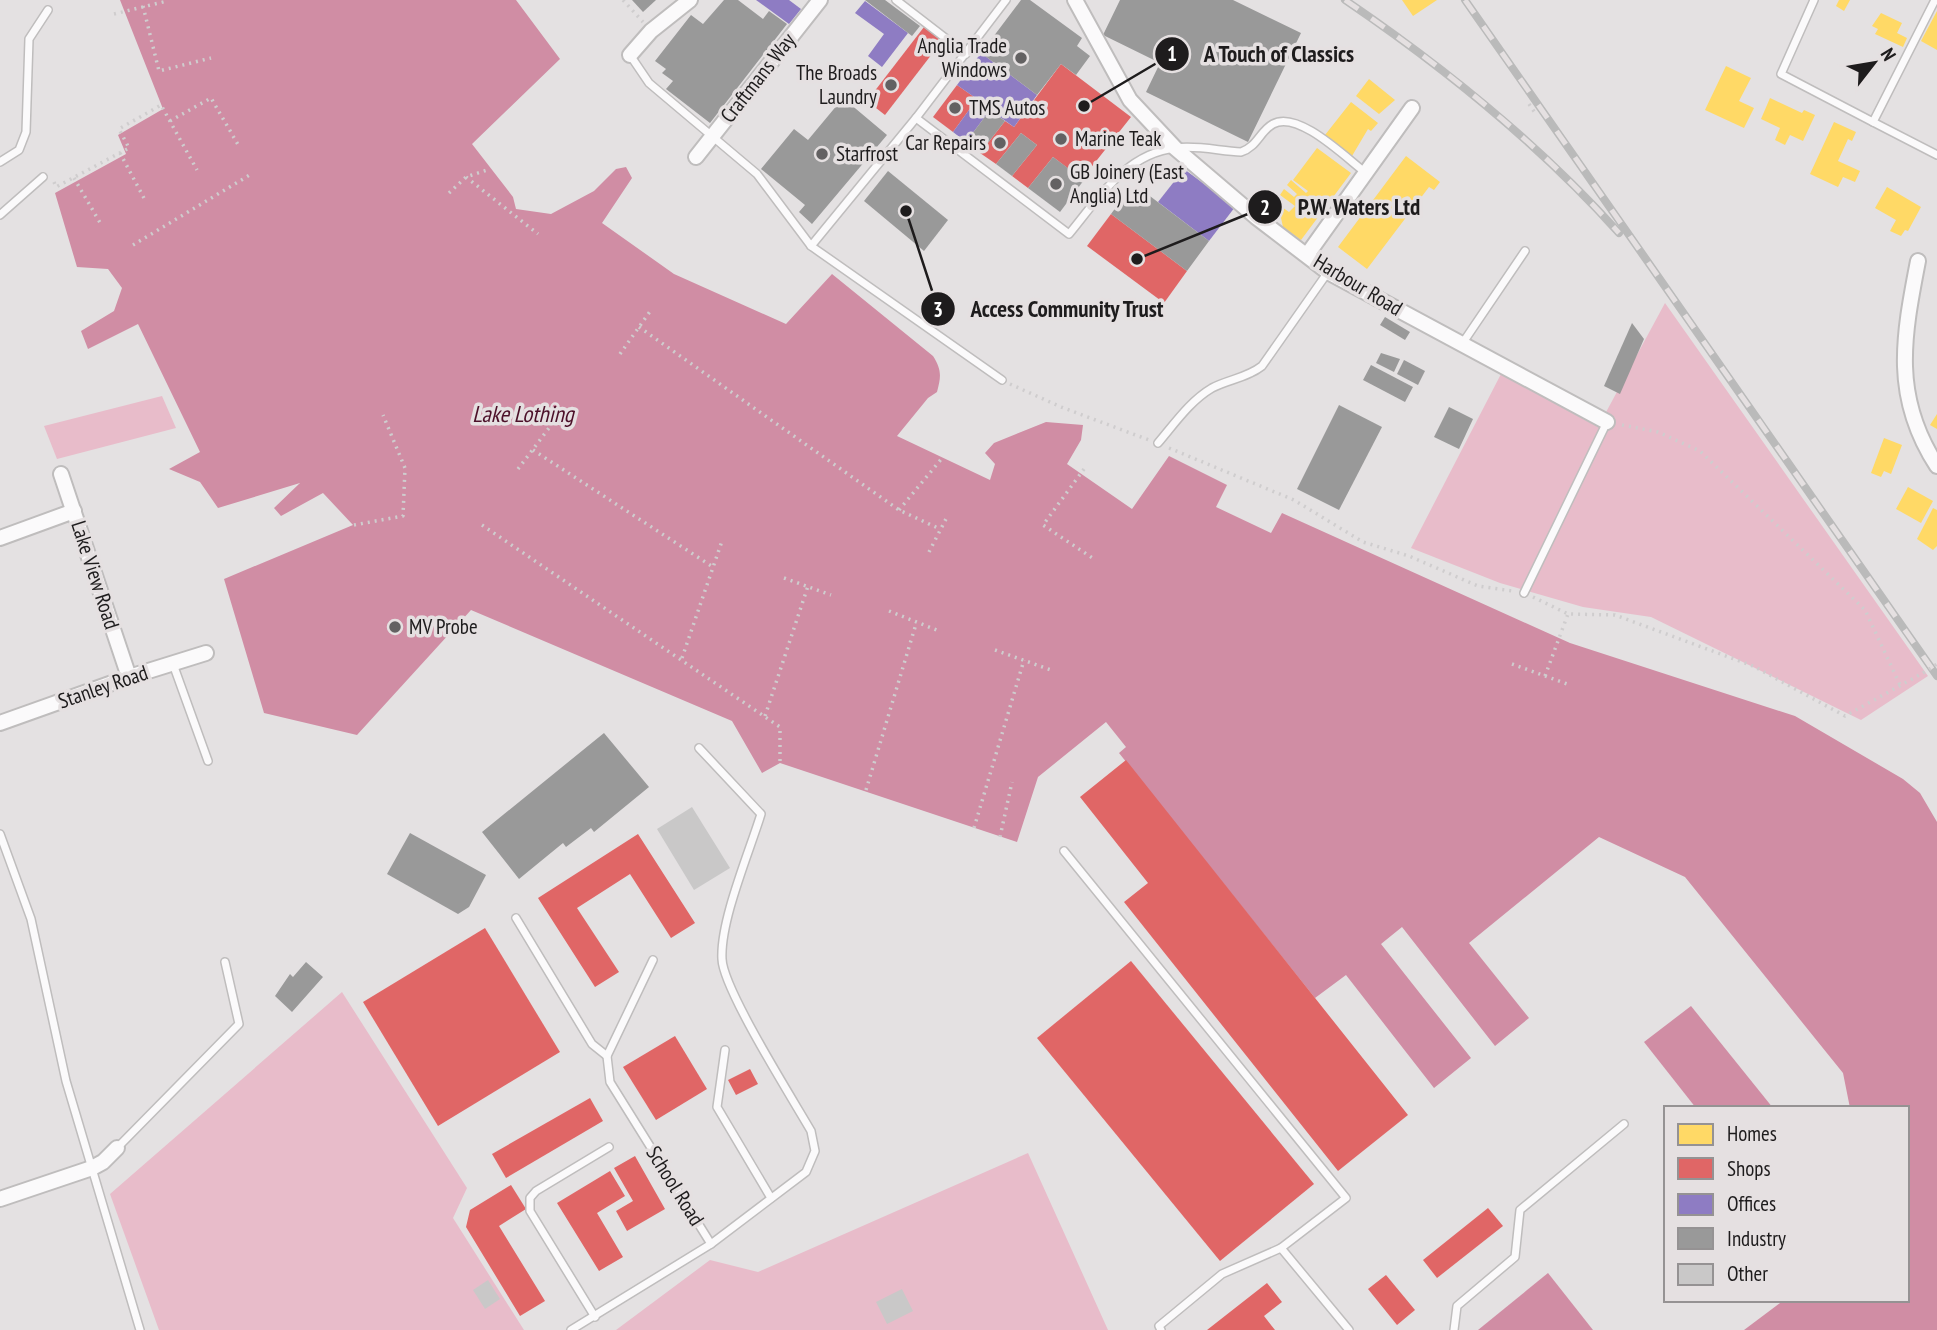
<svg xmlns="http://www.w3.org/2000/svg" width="1937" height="1330" font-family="'PT Sans Narrow',sans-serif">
	<rect width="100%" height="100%" fill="#e4e1e2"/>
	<g fill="#e8bcca">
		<path d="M1665 303 1928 676 1861 720 1651 617 1583 607 1500 583 1411 548 1501 374 1598 427Z"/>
		<path d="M162 396 176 428 57 459 44 426Z"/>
		<path d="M342 992 467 1188 453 1218 524 1330H159L110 1194Z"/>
		<path d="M1028 1153 1108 1330H616L710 1260 758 1272Z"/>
	</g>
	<g fill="#d08da4">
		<path d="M120 0H516L560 59 472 144 513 197 516 209 551 214 594 191 616 169 626 167 632 178 602 223 674 274 786 324 832 274 933 356C942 370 941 377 937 392L928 398 897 436 990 480 995 464 985 453 994 443 1046 422 1083 425 1081 440 1067 464 1132 509 1169 456 1227 485 1216 507 1271 533 1282 513 1570 643 1795 716 1903 779 1920 793 1937 822V1330H1744L1784 1300H1907V1108H1850L1843 1073 1685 877 1599 837 1469 943 1529 1018 1495 1046 1402 927 1381 944 1471 1058 1434 1088 1346 975 1315 998 1119 753 1126 747 1106 722 1038 777 1017 842 780 763 762 773 732 721 471 610 357 735 264 713 224 579 353 525 323 493 281 516 274 508 300 483 218 508 200 482 169 469 200 452 138 324 88 349 81 331 114 311 122 288 108 269 77 267 55 193 126 154 118 135 163 109Z"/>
		<path d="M1691 1006 1773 1108H1696L1644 1042Z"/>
		<path d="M1548 1273 1593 1330H1478Z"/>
	</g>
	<g fill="#ffd966">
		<path d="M1402 0H1437L1413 16Z"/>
		<path d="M1839 0H1850L1844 11 1836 6Z"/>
		<path d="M1937 11V50L1921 41Z"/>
		<path d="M1881 13 1902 23 1897 33 1907 38 1903 47 1875 34 1878 29 1872 26Z"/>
		<path d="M1726 66 1751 78 1739 101 1754 108 1744 128 1705 110Z"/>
		<path d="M1369 79 1395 100 1379 114 1356 96Z"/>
		<path d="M1770 98 1802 113 1804 110 1815 115 1803 141 1790 135 1785 145 1775 140 1780 128 1761 119Z"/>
		<path d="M1351 102 1378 123 1371 131 1368 129 1352 156 1325 135Z"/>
		<path d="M1834 122 1856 132 1852 141 1848 139 1838 161 1860 171 1855 182 1843 177 1838 187 1810 174Z"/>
		<path d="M1317 148 1351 173 1301 240 1283 227 1281 218 1270 210 1276 203 1289 212 1295 206 1280 195 1284 189 1294 197 1297 194 1287 185 1291 180 1306 193 1308 191 1293 180Z"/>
		<path d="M1406 156 1440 182 1434 190 1429 187 1367 269 1338 247Z"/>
		<path d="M1887 187 1921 207 1908 231 1905 230 1901 236 1890 231 1896 220 1875 208Z"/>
		<path d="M1937 414V429L1930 425Z"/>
		<path d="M1884 438 1902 445 1891 474 1884 471 1881 477 1871 473Z"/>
		<path d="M1908 487 1933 501 1921 523 1896 509Z"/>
		<path d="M1933 508 1937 510V546L1933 550 1917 539Z"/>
	</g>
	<g fill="#e06666">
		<path d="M924 27 942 41 885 115 867 101Z"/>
		<path d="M1061 64 1131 117 1082 179 1053 157 1028 188 1012 176 1037 145 1021 133 996 164 980 153 1005 121 1014 127Z"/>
		<path d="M957 85 977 99 953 132 933 117Z"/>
		<path d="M1111 214 1187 271 1164 303 1087 246Z"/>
		<path d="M1126 760 1408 1115 1338 1171 1124 902 1148 883 1080 797Z"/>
		<path d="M638 834 695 923 671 938 630 874 577 908 619 972 595 987 538 898Z"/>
		<path d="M485 928 560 1052 438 1126 363 1002Z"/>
		<path d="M1131 961 1314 1184 1220 1261 1037 1038Z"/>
		<path d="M675 1036 707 1089 656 1120 623 1067Z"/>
		<path d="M750 1069 758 1084 736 1095 728 1080Z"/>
		<path d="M590 1098 603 1121 506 1178 492 1154Z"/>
		<path d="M635 1156 665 1209 627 1231 616 1211 633 1201 614 1168Z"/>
		<path d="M610 1171 625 1196 597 1213 623 1257 599 1271 557 1203Z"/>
		<path d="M511 1185 526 1209 499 1226 545 1301 520 1316 466 1227 470 1210Z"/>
		<path d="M1488 1208 1503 1226 1437 1278 1423 1260Z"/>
		<path d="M1386 1275 1415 1310 1397 1325 1368 1289Z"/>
		<path d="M1267 1283 1282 1302 1264 1316 1275 1330H1207Z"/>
	</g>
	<g fill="#8e7cc3">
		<path d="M756 0H789L801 9 789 24Z"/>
		<path d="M865 1 908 33 882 67 868 56 884 34 855 13Z"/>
		<path d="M981 53 1037 95 1014 127 990 110 966 142 953 132 977 99 957 85Z"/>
		<path d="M1184 169 1235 207 1209 241 1158 202Z"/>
	</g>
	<g fill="#999">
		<path d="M632 0H656L643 12Z"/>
		<path d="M724 0H738L763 19 769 11 787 24 710 123 666 89 673 81 662 73 666 69 655 61 691 15 703 24Z"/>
		<path d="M865 0H885L920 26 912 36Z"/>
		<path d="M1021 0H1030L1082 38 1077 46 1090 56 1076 75 1061 64 1037 95 981 53Z"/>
		<path d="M1120 0H1233L1301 33 1248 142 1146 92 1160 63 1103 35Z"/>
		<path d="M843 98 887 135 812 224 799 212 805 205 761 169 794 129 808 140Z"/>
		<path d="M990 110 1005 121 980 153 966 142Z"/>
		<path d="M1021 133 1037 145 1012 176 996 164Z"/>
		<path d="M1053 157 1084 180 1060 212 1028 188Z"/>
		<path d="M888 171 948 220 924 251 864 201Z"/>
		<path d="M1142 190 1209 241 1187 271 1111 214 1122 199 1131 205Z"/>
		<path d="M1385 317 1410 332 1405 340 1380 325Z"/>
		<path d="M1632 323 1644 339 1620 394 1604 386Z"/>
		<path d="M1381 353 1400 359 1394 372 1376 363Z"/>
		<path d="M1404 360 1425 371 1418 385 1397 374Z"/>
		<path d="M1371 365 1413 387 1405 402 1363 380Z"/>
		<path d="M1339 405 1382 427 1339 510 1297 489Z"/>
		<path d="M1449 407 1473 419 1459 449 1434 437Z"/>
		<path d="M604 733 649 787 594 832 591 828 566 847 563 843 519 879 482 832Z"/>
		<path d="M410 833 486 875 469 907 458 914 387 874Z"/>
		<path d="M306 962 323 977 292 1012 275 996 290 974 293 977Z"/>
	</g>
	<g fill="#c9c8c8">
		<path d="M692 807 730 868 694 890 657 829Z"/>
		<path d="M488 1280 500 1299 485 1309 473 1290Z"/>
		<path d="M902 1289 913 1311 887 1324 876 1302Z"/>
	</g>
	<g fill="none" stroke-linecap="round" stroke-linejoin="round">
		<g stroke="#bfbdbd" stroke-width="10">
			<g id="service">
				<path d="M896 0 966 54"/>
				<path d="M1006 0 916 118 1069 234C1098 199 1126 153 1176 148 1196 145 1220 151 1241 152 1257 147 1260 131 1273 124 1298 110 1345 157 1366 173"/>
				<path d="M1814 0 1781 74 1873 122 1935 0"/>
				<path d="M630 55 649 83 757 174 811 246 1002 380"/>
				<path d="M1873 122 1937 155"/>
				<path d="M0 162 19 150 26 132 29 39 48 10"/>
				<path d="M0 215 43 177"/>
				<path d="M811 246 916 118"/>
				<path d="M1462 344 1525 251"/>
				<path d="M1158 443C1175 423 1190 401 1212 388 1229 379 1247 378 1262 366L1328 272"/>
				<path d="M1524 593 1607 422"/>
				<path d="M173 664 208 761"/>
				<path d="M699 748 761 814C749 853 720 921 722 959 723 989 792 1098 811 1131L815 1151 806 1172 711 1244"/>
				<path d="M0 834 31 919 66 1081 140 1330"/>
				<path d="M1064 851 1346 1198 1281 1248 1349 1330"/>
				<path d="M516 918 592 1044 607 1056"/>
				<path d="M725 1050 717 1107 771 1198"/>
				<path d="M117 1148 239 1024 225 962"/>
				<path d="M595 1317 530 1211V1198L536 1191 609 1147"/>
				<path d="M571 1330 711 1244 610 1082 607 1056 653 960"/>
				<path d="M1161 1330 1159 1326 1222 1274 1281 1248"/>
				<path d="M1454 1330 1457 1306 1515 1257 1520 1210 1624 1124"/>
			</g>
		</g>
		<g stroke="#bfbdbd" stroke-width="18">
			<g id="minor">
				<path d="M1075 0 1130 100 1175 148 1256 217 1328 272 1607 422"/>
				<path d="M630 55 651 31 690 0"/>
				<path d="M696 157 820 0"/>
				<path d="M1307 255 1412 108"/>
				<path d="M1918 261C1903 338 1892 397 1937 466"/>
				<path d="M61 474 129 677"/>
				<path d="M0 538 74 511"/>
				<path d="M0 723 129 677 206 653"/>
				<path d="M0 1199 92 1168 103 1162 117 1148"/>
			</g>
		</g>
		<g stroke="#cfcdce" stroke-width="3.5" stroke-dasharray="2 5" stroke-linecap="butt">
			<path d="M623 0 643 22"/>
			<path d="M143 6 159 71 211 58"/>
			<path d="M114 14 167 1"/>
			<path d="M1529 104 1535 113"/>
			<path d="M170 121 211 98 240 148"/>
			<path d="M120 153 145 200"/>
			<path d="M466 177 538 234"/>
			<path d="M74 178 102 226"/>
			<path d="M54 182 56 187 129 148 119 129 161 105 197 170"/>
			<path d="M449 193 466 177 490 169"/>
			<path d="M133 245 253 173"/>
			<path d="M639 327 899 510 940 529"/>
			<path d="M620 354 651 310"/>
			<path d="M1010 384 1061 407 1149 440"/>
			<path d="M1622 425 1658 432 1700 451 1865 610 1901 687"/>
			<path d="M1169 448 1294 500 1363 542 1409 556 1478 586 1512 591"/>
			<path d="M533 450 713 567"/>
			<path d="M518 469 549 428"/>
			<path d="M1084 469 1043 525 1094 559"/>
			<path d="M899 510 943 457"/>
			<path d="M354 525 403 516 405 468 383 415"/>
			<path d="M482 525 780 727V763"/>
			<path d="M929 552 948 515"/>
			<path d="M784 578 831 595"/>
			<path d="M1533 597 1568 614 1615 615 1753 666 1845 716 1923 673"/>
			<path d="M889 611 939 631"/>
			<path d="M995 650 1051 670"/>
			<path d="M682 658 722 541"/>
			<path d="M1512 664 1570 685"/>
			<path d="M1545 676 1568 614"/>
			<path d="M765 716 808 586"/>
			<path d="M866 790 916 624"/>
			<path d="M974 828 1024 660"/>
			<path d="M1000 837 1012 782"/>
		</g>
		<use href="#service" stroke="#fbfafb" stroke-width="7"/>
		<use href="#minor" stroke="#fbfafb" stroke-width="14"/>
		<g stroke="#bababa" stroke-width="8">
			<g id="rail">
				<path d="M1345 0C1445 68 1538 143 1619 233"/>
				<path d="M1465 0 1937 676"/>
			</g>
		</g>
		<use href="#rail" stroke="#e5e0e1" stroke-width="5" stroke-dasharray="16" stroke-linecap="butt"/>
		<path stroke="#cfcdce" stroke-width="3.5" stroke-dasharray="2 5" stroke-linecap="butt" d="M1923 673 1937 664"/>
	</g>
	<g fill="#636162" stroke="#e5e0e1" stroke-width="2.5">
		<circle cx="1021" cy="58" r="7"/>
		<circle cx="891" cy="85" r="7"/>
		<circle cx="955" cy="108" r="7"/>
		<circle cx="1061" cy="139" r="7"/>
		<circle cx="1000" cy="143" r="7"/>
		<circle cx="822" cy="154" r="7"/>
		<circle cx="1056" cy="184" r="7"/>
		<circle cx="395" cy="627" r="7"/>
	</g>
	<g text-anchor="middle" stroke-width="7" stroke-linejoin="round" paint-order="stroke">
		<g font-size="21" fill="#1e1c1d" stroke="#e5e0e1" text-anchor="start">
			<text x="1007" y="53" text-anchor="end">Anglia Trade<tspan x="1007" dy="24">Windows</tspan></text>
			<text x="877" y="80" text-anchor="end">The Broads<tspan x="877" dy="24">Laundry</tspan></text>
			<text x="969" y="115">TMS Autos</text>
			<text x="1075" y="146">Marine Teak</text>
			<text x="986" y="150" text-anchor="end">Car Repairs</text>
			<text x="836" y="161">Starfrost</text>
			<text x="1070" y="179">GB Joinery (East<tspan x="1070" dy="24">Anglia) Ltd</tspan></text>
			<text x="409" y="634">MV Probe</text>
		</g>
		<g font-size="21" fill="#1e1c1d" stroke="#e5e0e1">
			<text transform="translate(758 78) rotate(-52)" y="7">Craftmans Way</text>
			<text transform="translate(1358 285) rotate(31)" y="7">Harbour Road</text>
			<text transform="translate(95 575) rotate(72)" y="7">Lake View Road</text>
			<text transform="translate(103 687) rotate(-19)" y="7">Stanley Road</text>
			<text transform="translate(675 1186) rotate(58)" y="7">School Road</text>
		</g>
		<g font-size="23" font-style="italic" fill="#4c1029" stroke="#e5e0e1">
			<text x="523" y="422">Lake Lothing</text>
		</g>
	</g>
	<path fill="none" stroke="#1e1c1d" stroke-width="2.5" d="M1084 106L1172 54M1137 259L1265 207M906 211L938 309"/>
	<g fill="#1e1c1d" stroke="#e5e0e1" stroke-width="2.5">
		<circle cx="1084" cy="106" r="7"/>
		<circle cx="1137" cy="259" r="7"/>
		<circle cx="906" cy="211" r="7"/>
		<circle cx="1172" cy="54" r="18"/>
		<circle cx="1265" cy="207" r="18"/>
		<circle cx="938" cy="309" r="18"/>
	</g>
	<g font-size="21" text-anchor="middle" font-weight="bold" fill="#fff">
		<text x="1172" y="61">1</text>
		<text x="1265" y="215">2</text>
		<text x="938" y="317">3</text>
	</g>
	<g font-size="23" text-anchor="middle" font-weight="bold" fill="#1e1c1d" stroke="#e5e0e1" stroke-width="7" stroke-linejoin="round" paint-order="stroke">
		<text x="1279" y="62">A Touch of Classics</text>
		<text x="1359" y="215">P.W. Waters Ltd</text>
		<text x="1067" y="317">Access Community Trust</text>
	</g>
	<rect x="1664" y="1106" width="245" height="196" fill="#e5e0e1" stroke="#959293" stroke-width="2"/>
	<rect x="1678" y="1124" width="35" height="21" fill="#ffd966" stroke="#959293" stroke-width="2"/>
	<text x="1727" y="1141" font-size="21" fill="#1e1c1d">Homes</text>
	<rect x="1678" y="1158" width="35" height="21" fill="#e06666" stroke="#959293" stroke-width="2"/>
	<text x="1727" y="1176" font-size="21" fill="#1e1c1d">Shops</text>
	<rect x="1678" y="1194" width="35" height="21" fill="#8e7cc3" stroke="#959293" stroke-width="2"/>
	<text x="1727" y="1211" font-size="21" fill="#1e1c1d">Offices</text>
	<rect x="1678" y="1228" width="35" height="21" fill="#999999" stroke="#959293" stroke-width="2"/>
	<text x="1727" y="1246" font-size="21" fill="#1e1c1d">Industry</text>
	<rect x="1678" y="1264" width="35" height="21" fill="#c9c8c8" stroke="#959293" stroke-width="2"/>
	<text x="1727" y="1281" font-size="21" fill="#1e1c1d">Other</text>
	<g transform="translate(1874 63) rotate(59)" stroke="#e5e0e1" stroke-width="5" paint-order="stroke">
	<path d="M0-5L12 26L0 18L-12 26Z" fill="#1e1c1d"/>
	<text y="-10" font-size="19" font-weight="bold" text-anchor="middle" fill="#1e1c1d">N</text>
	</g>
</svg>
